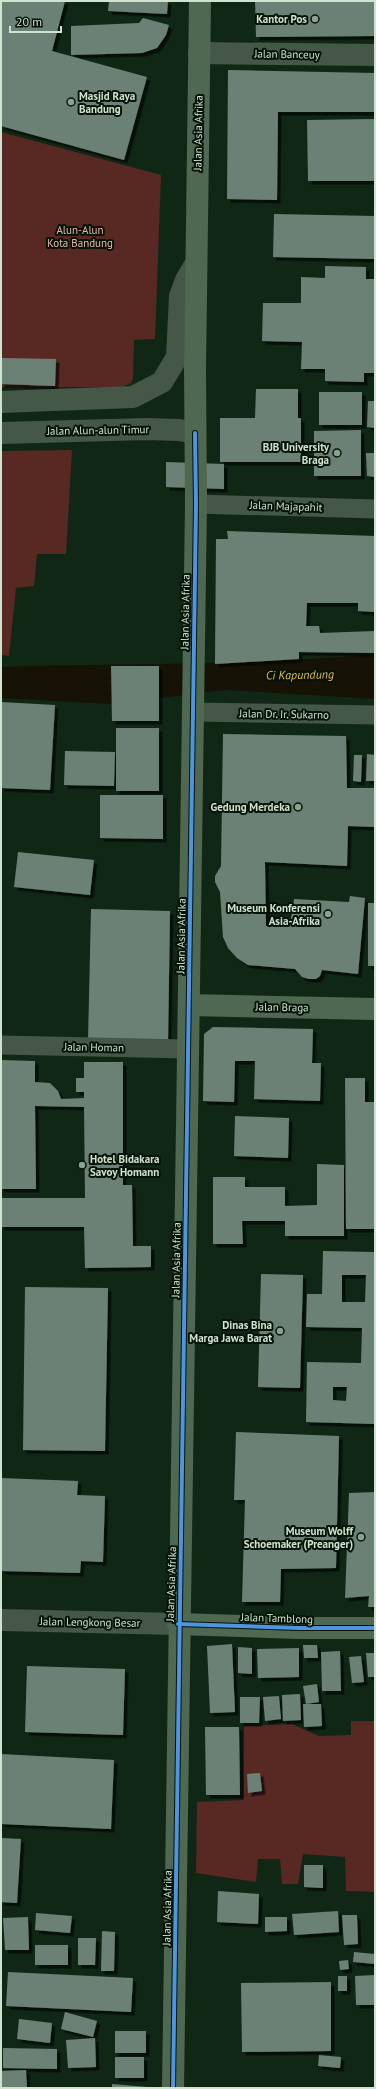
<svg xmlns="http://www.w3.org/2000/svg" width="376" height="2089" font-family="'PT Sans',sans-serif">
	<defs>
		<filter id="shadow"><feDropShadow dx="3.5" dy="3.5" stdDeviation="0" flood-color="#0009"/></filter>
	</defs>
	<rect width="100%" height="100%" fill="#112715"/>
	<g fill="#582823">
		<path d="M1 132 161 175 155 339 134 340 133 379 130 384 121 387H1Z"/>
		<path d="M72 450 66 554H37L34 586 16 588 9 656 1 655V451Z"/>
		<path d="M351 1721H375V1892L346 1891 345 1857 303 1854 298 1884H282L280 1859H258L256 1882 196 1873 197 1802 244 1800V1726L292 1724 319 1736 351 1735Z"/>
	</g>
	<path fill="#161306" d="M375 654V699L225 690 112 704 1 698V667C126 663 251 666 375 654Z"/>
	<g fill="#6c8174" fill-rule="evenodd" filter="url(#shadow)">
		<path d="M1 1H65L52 51 147 77 124 160 1 126Z"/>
		<path d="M109 1H168L167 14 108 11Z"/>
		<path d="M255 1H375V36L256 37Z"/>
		<path d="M143 18 169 25 166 35 157 48 142 53 71 55V26L139 23Z"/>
		<path d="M228 70 375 73V112H278L277 200 227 199Z"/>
		<path d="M375 119V181H308L307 120Z"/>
		<path d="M274 214 375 216V259L273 257Z"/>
		<path d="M325 266 366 267V279H375V373H364V382L325 381V369H301L302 342 262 341 263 303H301V277L325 278Z"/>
		<path d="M1 358 56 359 55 386 1 384Z"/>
		<path d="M256 389H298V418H301V462H220V418H255Z"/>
		<rect x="319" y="392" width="43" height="33"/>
		<path d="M368 401H375V428L367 427Z"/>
		<path d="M361 430V476H314V431Z"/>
		<path d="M366 453H375V477L367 476Z"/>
		<path d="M166 462 224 464V489L166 487Z"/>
		<path d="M227 531 375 536V612L358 611V603H307L306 626H319L320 633 375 631V653L299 652V659L215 664 216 539H228Z"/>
		<path d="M111 666H159V721H112Z"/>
		<path d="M1 702 55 705 50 790 1 788Z"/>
		<rect x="116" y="728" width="43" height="63"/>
		<path d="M223 734 346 736 347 788H375V827L348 826 347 866 265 862 266 926 290 925 294 899 349 902 350 896 365 898 358 974 322 970 320 976 316 979H309L302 977 295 969 248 965 237 958 228 948 223 937 220 892 215 882V876L221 866Z"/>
		<path d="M65 751 115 752 114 786 64 785Z"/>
		<path d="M367 754 375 755V781H366Z"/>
		<path d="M354 755H362L361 782 353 781Z"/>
		<path d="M100 795H163V839L100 838Z"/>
		<path d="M18 852 94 860 90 895 14 887Z"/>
		<rect x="368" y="903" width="7" height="63"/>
		<path d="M91 909 170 911 168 1043 88 1041Z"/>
		<path d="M213 1027 313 1029 312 1063H321L320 1101 254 1099 255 1061H235L234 1102 203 1101 204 1034Z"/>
		<path d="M1 1060 35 1061V1082L50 1083 58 1091 61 1099 84 1098V1092H76V1078H84V1062H123V1185H132L133 1246H151V1267L85 1268 84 1227H1V1198H85L84 1107 35 1106 36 1189H1Z"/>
		<path d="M345 1078H365V1102H375V1229H346Z"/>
		<path d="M235 1116 289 1118 288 1158 234 1156Z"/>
		<path d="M317 1164 344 1165V1236H285V1221H242L243 1244H213V1177H245V1187H285V1206L317 1205Z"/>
		<path d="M323 1251 375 1252V1424L306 1422 307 1362 361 1363 362 1328 306 1327 307 1294H322ZM342 1275H366L365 1302H342ZM333 1387H347L346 1401 333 1400Z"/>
		<path d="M261 1274 303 1275 300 1388 258 1387Z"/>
		<path d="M25 1287 108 1288 105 1451 23 1450Z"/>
		<path d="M236 1432 339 1436 336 1568 281 1569 280 1602H242L245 1500H234Z"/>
		<path d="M1 1478 78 1481 77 1495 105 1496 103 1562 81 1561 80 1573 1 1571Z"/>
		<path d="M375 1492V1607H368L369 1596 345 1598 349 1493Z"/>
		<path d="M232 1644 235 1712 210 1713 207 1646Z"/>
		<path d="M303 1645H317L318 1658H304Z"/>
		<path d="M238 1647 252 1648V1674L238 1673Z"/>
		<path d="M299 1648V1677L258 1678 257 1649Z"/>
		<path d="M340 1651 341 1691H322L321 1652Z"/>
		<path d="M366 1653H375V1677H368Z"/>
		<path d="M361 1656 364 1682 352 1683 349 1657Z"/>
		<path d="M27 1666 125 1669 123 1735 25 1732Z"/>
		<path d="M317 1684 319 1702 306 1704 303 1686Z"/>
		<path d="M300 1694 301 1720 283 1721 282 1695Z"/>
		<path d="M279 1696 281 1719 265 1721 263 1697Z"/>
		<path d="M240 1697H260L259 1723H240Z"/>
		<path d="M303 1704H321L322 1726 304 1727Z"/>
		<path d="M205 1727H239L240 1795H206Z"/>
		<path d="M1 1754 114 1760 111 1829 1 1824Z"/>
		<path d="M260 1773 262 1791 248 1793 247 1774Z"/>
		<path d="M1 1838 21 1839 17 1903 1 1902Z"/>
		<path d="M304 1865H323V1888L304 1887Z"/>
		<path d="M218 1891 259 1894 258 1924 217 1922Z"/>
		<path d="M338 1911 339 1932 294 1935 292 1914Z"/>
		<path d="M36 1913 72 1916 70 1933 35 1930Z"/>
		<path d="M342 1915H357L358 1944 344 1945Z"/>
		<path d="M28 1917 29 1950H5L3 1918Z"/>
		<path d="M265 1917H287V1931L265 1932Z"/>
		<path d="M102 1931 115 1932 114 1971H101Z"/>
		<path d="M78 1938H96L95 1965H78Z"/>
		<rect x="35" y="1945" width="33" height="20"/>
		<path d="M354 1952 375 1954V1964L353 1962Z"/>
		<path d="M348 1960 349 1969 340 1970 339 1961Z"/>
		<path d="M8 1972 133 1978 131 2012 6 2006Z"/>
		<path d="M375 1975V2005H356L355 1976Z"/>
		<rect x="338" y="1976" width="9" height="15"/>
		<path d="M331 1982V2051L242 2052 241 1983Z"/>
		<path d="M65 2012 97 2021 93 2037 61 2029Z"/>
		<path d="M19 2019 52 2023 50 2043 17 2039Z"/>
		<rect x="115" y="2031" width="31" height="22"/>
		<path d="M95 2038 96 2067 68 2068 66 2040Z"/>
		<path d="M3 2048 57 2049V2069L3 2068Z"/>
		<path d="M319 2055 341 2057 340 2068 318 2066Z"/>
		<rect x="115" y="2057" width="29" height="21"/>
		<path d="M26 2070 27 2088H1V2071Z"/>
		<path d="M112 2084 147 2087V2088H112Z"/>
	</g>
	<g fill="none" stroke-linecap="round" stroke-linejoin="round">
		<g stroke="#455746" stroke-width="19">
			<path d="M196 504 375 509"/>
			<path d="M193 712 375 715"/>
			<path d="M1 1045 188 1049"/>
		</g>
		<g stroke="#455746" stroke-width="22">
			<path d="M199 53 375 55"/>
			<path d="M1 402 133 397 162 382 177 357 180 296 186 280 195 265"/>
			<path d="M1 433 146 429 179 430 195 433"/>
			<path d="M1 1620 178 1624"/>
		</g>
		<g stroke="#4f6852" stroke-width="22">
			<path d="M189 1005 375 1009"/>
			<path d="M178 1624 299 1628H375"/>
			<path d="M173 2088 196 504 195 369 200 1"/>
		</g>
		<g stroke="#051306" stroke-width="6">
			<g id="cycleway">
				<path d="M178 1624 299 1628H375"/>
				<path d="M173 2088 196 504 195 433"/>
			</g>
		</g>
		<use href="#cycleway" stroke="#4d94e3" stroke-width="4"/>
	</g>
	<g fill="#8ca18e" stroke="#051306" stroke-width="1.5">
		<circle cx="315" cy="19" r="4"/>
		<circle cx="71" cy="102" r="4"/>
		<circle cx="337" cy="453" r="4"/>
		<circle cx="298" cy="807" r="4"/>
		<circle cx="328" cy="914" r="4"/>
		<circle cx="82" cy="1165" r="4"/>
		<circle cx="280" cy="1331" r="4"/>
		<circle cx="361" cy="1537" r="4"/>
	</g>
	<g text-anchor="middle" stroke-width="4" stroke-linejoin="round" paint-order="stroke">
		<g font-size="11" font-weight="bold" fill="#cfe3cf" stroke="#051306" text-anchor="end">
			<text x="307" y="23">Kantor Pos</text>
			<text x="79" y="100" text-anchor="start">Masjid Raya<tspan x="79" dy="13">Bandung</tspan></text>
			<text x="329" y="451">BJB University<tspan x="329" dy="13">Braga</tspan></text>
			<text x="290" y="811">Gedung Merdeka</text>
			<text x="320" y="912">Museum Konferensi<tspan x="320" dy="13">Asia-Afrika</tspan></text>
			<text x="90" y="1163" text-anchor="start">Hotel Bidakara<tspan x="90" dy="13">Savoy Homann</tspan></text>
			<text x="272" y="1329">Dinas Bina<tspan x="272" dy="13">Marga Jawa Barat</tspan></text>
			<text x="353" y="1535">Museum Wolff<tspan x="353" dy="13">Schoemaker (Preanger)</tspan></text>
		</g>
		<g font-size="11" fill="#cfe3cf" stroke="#051306">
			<text transform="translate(287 54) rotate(1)" y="4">Jalan Banceuy</text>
			<text transform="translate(198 133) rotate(-89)" y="4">Jalan Asia Afrika</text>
			<text transform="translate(98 430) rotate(-1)" y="4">Jalan Alun-alun Timur</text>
			<text transform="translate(286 506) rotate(2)" y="4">Jalan Majapahit</text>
			<text transform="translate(185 612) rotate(-89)" y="4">Jalan Asia Afrika</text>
			<text transform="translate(284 714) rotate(1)" y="4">Jalan Dr. Ir. Sukarno</text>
			<text transform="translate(181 936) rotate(-89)" y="4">Jalan Asia Afrika</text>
			<text transform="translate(282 1007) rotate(1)" y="4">Jalan Braga</text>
			<text transform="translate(94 1047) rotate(1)" y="4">Jalan Homan</text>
			<text transform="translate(176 1260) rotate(-89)" y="4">Jalan Asia Afrika</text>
			<text transform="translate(171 1584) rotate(-88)" y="4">Jalan Asia Afrika</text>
			<text transform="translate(277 1618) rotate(2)" y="4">Jalan Tamblong</text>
			<text transform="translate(90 1622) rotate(1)" y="4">Jalan Lengkong Besar</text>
			<text transform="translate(167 1908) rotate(-89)" y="4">Jalan Asia Afrika</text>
		</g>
		<g font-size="11" fill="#eeb5ae" stroke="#051306">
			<text x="80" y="234">Alun-Alun<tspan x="80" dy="13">Kota Bandung</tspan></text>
		</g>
		<g font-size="12" font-style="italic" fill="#e9bb4f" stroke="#051306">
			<text transform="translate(300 675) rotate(-1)" y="4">Ci Kapundung</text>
		</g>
	</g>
	<rect width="376" height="2089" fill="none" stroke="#cfe3cf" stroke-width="4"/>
	<path d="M10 26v6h51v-6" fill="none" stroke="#cfe3cf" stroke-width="2"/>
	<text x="16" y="26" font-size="12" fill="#cfe3cf" stroke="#051306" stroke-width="3" paint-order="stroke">20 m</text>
</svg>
